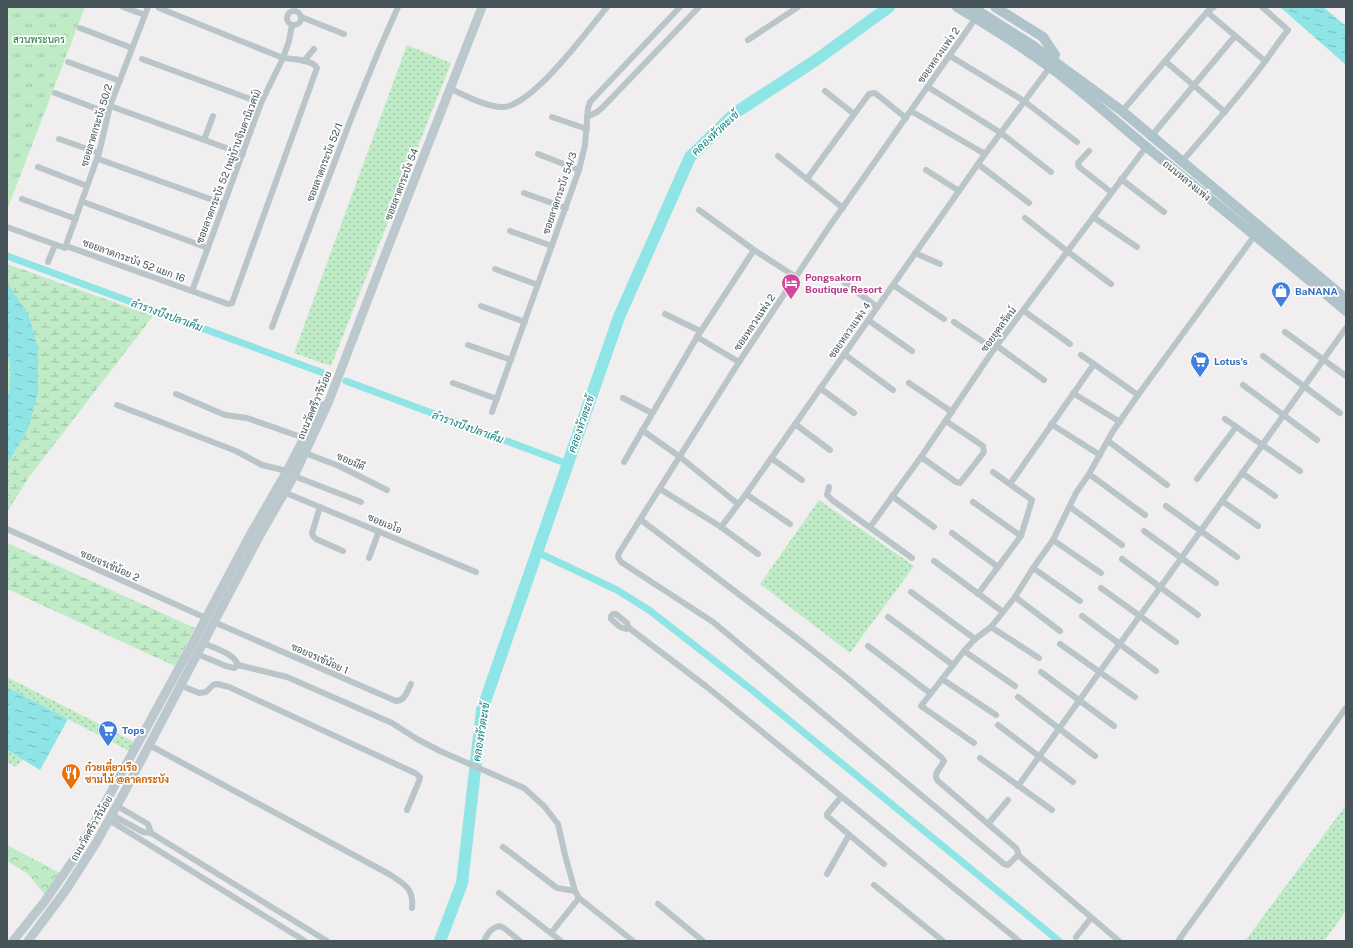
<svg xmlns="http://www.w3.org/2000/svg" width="1353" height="948" font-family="'Public Sans',Sarabun,sans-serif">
	<defs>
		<pattern id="grass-dots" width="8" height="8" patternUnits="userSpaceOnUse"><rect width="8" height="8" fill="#bfebc7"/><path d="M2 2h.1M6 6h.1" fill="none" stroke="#9dc1a5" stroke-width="1.8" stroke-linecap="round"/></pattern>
		<pattern id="forest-crowns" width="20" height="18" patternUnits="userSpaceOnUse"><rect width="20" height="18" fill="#bfebc7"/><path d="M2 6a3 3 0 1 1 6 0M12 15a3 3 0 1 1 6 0" fill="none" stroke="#9dc1a5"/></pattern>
		<pattern id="wetland-marsh" width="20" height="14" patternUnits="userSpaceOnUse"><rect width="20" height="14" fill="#bfebc7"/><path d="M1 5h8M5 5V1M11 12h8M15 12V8" fill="none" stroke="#9dc1a5"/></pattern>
		<pattern id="park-tufts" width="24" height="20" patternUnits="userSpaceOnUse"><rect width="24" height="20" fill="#bfebc7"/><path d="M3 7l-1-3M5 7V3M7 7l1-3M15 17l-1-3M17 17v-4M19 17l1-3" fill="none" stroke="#9dc1a5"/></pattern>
		<pattern id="water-ripples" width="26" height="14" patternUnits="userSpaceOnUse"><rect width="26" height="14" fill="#8fe5e5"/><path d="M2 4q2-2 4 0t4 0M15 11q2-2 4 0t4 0" fill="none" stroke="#77bcbd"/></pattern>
	</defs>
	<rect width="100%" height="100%" fill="#f0eeee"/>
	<g fill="url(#grass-dots)">
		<path d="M407 45 451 63 331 366 294 353Z"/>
		<path d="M7 354C12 364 11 388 7 398Z"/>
		<path d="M819 500 914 566 850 653 760 584Z"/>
		<path d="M7 677 134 742 129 751 7 687Z"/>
		<path d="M7 750 23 760 16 767 7 762Z"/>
		<path d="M1346 805V911L1324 941H1245Z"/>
	</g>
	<path fill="url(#forest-crowns)" d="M7 845 60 873 45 895 28 874 7 861Z"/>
	<g fill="url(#wetland-marsh)">
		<path d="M7 264 153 316 29 477 7 512V465L28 429 27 314 7 282Z"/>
		<path d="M7 543 195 628 175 666 7 589Z"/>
	</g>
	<path fill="url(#park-tufts)" d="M7 7H85L7 210Z"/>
	<g fill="url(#water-ripples)">
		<path d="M1280 7H1323L1346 26V65Z"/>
		<path d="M7 282 28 314 38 348V392L28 429 7 465V398C11 388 12 364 7 354Z"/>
		<path d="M7 687 68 719 40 770 7 750Z"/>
	</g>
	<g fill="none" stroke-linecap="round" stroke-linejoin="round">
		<g stroke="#8fe5e5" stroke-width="7">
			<path d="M7 256 326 374"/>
			<path d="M346 381 568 464"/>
			<path d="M537 552 617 590 649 610 752 690 1059 941"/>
		</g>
		<path stroke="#8fe5e5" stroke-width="12" d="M440 941 462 883 482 710 619 317 690 157 735 113 816 60 889 7"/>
		<g stroke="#bac5ca" stroke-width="6">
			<path d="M123 7 145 15"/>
			<circle cx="294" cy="18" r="7"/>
			<path d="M1207 12 1265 61"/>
			<path d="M301 17 344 34"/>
			<path d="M973 22 829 227 739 362 619 553 618 557 621 562 713 622 1004 864 1008 865 1018 855"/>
			<path d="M80 28 132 48"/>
			<path d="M748 40 798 7"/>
			<path d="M950 56 1024 101 1077 142"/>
			<path d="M142 59 261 103"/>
			<path d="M304 61 314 49"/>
			<path d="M1165 61 1225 112"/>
			<path d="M68 62 120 81"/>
			<path d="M928 87 1001 133 1051 172"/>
			<path d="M449 88C464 95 488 108 504 107 534 104 588 30 607 7"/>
			<path d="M825 91 854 114"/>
			<path d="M55 93 108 113"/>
			<path d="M110 106 243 154"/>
			<path d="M1124 109 1207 12 1214 7"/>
			<path d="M911 111 985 154"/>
			<path d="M552 117 587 129"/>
			<path d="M587 117 597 112 603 107 699 7"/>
			<path d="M1154 133 1235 36"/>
			<path d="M59 139 99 153"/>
			<path d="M204 140 213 116"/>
			<path d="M1089 151 1078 163 1079 167 1111 192"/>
			<path d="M538 154 579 170"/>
			<path d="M778 156 843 208"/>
			<path d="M1185 158C1212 127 1239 96 1264 63 1272 52 1279 41 1288 30L1262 7"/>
			<path d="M101 160 224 204"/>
			<path d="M978 164 1029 203"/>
			<path d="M38 167 87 186"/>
			<path d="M926 170 959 191"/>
			<path d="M807 179 869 94 875 93 906 118"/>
			<path d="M1121 179 1164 212"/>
			<path d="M524 193 566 208"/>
			<path d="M22 199 76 219"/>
			<path d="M86 203 208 248"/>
			<path d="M699 210 754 250 796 277"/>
			<path d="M1093 217 1137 247"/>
			<path d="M1025 218 1067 251 1111 284"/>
			<path d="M7 227 65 248 99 153 110 106 148 7"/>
			<path d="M510 231 552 246"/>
			<path d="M69 247 228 304 232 303 317 68C312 59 292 59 283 58L159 8"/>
			<path d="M915 253 940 264"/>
			<path d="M48 262 55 245"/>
			<path d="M495 269 538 285"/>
			<path d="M844 282 877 307"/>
			<path d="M893 285 944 319"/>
			<path d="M192 291 261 103 283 58 289 41 292 25"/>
			<path d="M481 306 525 322"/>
			<path d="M1024 311 1070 344"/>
			<path d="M665 314 700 331"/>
			<path d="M868 320 912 351"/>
			<path d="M954 322 994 349"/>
			<path d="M272 327 354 111 379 50 398 7"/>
			<path d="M1285 332 1346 376"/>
			<path d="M697 337 739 362"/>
			<path d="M468 345 511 360"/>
			<path d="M997 346 1044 380"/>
			<path d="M844 354 893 390"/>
			<path d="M1081 355 1138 395"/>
			<path d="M1263 356 1340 413"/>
			<path d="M453 383 497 399"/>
			<path d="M909 383 952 412"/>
			<path d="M1243 385 1317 440"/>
			<path d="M820 388 854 413"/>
			<path d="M1073 393 1120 422"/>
			<path d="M176 394 225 415 247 418 304 438"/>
			<path d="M623 398 652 413"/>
			<path d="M117 405 236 451 262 465 287 471"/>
			<path d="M492 412 579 170 585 145 588 108 590 102 680 7"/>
			<path d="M1225 419 1300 471"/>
			<path d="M795 424 830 450"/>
			<path d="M1051 424 1100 455"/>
			<path d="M642 430 680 457 738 504"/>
			<path d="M1108 441 1167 485"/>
			<path d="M305 453 339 466 387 490"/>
			<path d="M921 457 956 482 960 483 984 452 983 446 946 421"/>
			<path d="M771 458 802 480"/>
			<path d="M624 462 697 337 754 250"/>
			<path d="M1242 473 1275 496"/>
			<path d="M1089 474 1145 515"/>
			<path d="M294 476 361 502"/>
			<path d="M1197 479 1236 427"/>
			<path d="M1010 484 1094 364"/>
			<path d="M829 487 827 495 832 500 912 558"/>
			<path d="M660 489 721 527 758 554"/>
			<path d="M286 493 476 572"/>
			<path d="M746 494 790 524"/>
			<path d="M892 496 934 527"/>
			<path d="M1222 501 1258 526"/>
			<path d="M973 502 1021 536"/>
			<path d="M1166 506 1237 557"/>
			<path d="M320 507 312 533 313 536 316 539 343 551"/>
			<path d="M1070 507 1122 545"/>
			<path d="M641 520 807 646 846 677 941 757 944 761C941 768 932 774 938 781L1016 848 1018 852V855L1119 941"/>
			<path d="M721 527 746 494 985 154 1050 67"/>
			<path d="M870 527 921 457 994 349 1146 147"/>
			<path d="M7 529 206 618"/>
			<path d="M1144 531 1216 583"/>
			<path d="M952 533 998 567"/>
			<path d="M1053 540 1101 573"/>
			<path d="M369 558 379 531"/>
			<path d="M1122 559 1198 615"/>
			<path d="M934 561 1003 612"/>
			<path d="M1033 568 1080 601"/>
			<path d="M1101 588 1176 642"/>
			<path d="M911 592 975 639"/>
			<path d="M978 594 1021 536 1032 500 993 472"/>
			<path d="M1015 597 1060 631"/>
			<path d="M1082 616 1156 671"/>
			<path d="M888 617 953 665"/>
			<path d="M214 622 396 701C405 701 407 691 411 684"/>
			<path d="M991 627 1039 658"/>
			<path d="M629 628 626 629 620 627 611 619V616L613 614H616L627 623 629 628 707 687 1019 941"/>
			<path d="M203 643C214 648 234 653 238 665"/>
			<path d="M1060 644 1135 697"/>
			<path d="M868 646 930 693"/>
			<path d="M964 651 1015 686"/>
			<path d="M197 654 226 666 234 668 238 665 287 677 392 723 417 739 440 751 524 788 544 806 558 824 565 855 575 891 579 898 633 941"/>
			<path d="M1041 672 1114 726"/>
			<path d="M942 679 996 715"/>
			<path d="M180 685 199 693 206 692 213 685 217 684 229 687 415 773 420 777 419 781 407 810"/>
			<path d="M1018 697 1095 756"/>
			<path d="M998 725 1073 782"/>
			<path d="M974 743 921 706 964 651 975 639 991 627 1015 597 1033 568 1053 540 1076 493 1089 474 1113 431 1138 395 1255 235"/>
			<path d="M149 745 389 874C404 884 414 888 412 908"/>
			<path d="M980 758 1052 810"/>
			<path d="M1018 786 1346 328"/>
			<path d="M841 797 827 814V816L884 864"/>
			<path d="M117 806 148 824 151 833"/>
			<path d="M112 815 143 832 151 833 327 941"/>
			<path d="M109 820 305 941"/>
			<path d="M988 824 1008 800"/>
			<path d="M503 847 557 888 575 891"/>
			<path d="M827 874 849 835"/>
			<path d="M874 885 943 941"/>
			<path d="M499 893 561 941"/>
			<path d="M658 904 703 941"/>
			<path d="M551 933 579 898"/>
			<path d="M1076 937 1091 918"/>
			<path d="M484 941C488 933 490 929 499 926L504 928 520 941"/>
			<path d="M1178 941 1346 708"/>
		</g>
		<g stroke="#bbc8ce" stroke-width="9">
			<path d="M13 941 45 901 76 856 189 650 250 535 287 471 321 405"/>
			<path d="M28 941 66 890 96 843 125 791 260 535 294 476 329 401 385 255 482 7"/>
		</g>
		<g stroke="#afc3cb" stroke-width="10">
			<path d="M957 7C989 26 1021 46 1051 68 1085 93 1116 122 1149 149 1215 203 1281 256 1346 311"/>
			<path d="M972 7 1032 45 1122 111 1346 299"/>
			<path d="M995 7 1043 37 1055 55"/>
		</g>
	</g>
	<defs>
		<g id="hotel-pin" transform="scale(1)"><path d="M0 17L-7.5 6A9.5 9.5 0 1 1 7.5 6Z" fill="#d1479c" stroke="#fff"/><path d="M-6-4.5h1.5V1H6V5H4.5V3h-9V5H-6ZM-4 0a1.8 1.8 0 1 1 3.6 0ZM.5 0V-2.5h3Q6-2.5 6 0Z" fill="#fff"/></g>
		<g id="shop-pin" transform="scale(1)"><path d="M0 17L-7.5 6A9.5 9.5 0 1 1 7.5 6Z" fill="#3f7fe0" stroke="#fff"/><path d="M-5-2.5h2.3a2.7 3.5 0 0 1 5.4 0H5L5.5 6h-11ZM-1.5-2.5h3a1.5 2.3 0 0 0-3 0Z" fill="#fff"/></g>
		<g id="supermarket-pin" transform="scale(1)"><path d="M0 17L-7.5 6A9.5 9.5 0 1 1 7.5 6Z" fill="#3f7fe0" stroke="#fff"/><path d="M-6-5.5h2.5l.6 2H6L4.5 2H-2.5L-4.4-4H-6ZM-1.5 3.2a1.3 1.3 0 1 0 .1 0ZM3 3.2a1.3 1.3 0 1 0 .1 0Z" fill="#fff"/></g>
		<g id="restaurant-pin" transform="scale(1)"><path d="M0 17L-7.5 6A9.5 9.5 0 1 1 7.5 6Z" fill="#e8710a" stroke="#fff"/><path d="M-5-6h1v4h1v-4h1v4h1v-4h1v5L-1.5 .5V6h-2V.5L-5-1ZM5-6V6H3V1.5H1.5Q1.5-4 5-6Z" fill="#fff"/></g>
	</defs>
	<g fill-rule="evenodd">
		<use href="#hotel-pin" x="791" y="283"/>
		<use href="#shop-pin" x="1281" y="291"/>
		<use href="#supermarket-pin" x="1200" y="361"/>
		<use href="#supermarket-pin" x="108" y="730"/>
		<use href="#restaurant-pin" x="71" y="773"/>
	</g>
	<g text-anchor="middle" stroke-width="3.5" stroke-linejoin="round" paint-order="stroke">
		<g font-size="10" fill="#1d7537" stroke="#fff">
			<text x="39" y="43">สวนพระนคร</text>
		</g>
		<g font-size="10" fill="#47555a" stroke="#fff">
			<text transform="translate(938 55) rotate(-55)" y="4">ซอยหลวงแพ่ง 2</text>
			<text transform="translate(96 125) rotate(-73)" y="4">ซอยลาดกระบัง 50/2</text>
			<text transform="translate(324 162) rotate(-69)" y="4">ซอยลาดกระบัง 52/1</text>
			<text transform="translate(228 166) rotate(-69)" y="4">ซอยลาดกระบัง 52 (หมู่บ้านจินดานิเวศน์)</text>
			<text transform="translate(1187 180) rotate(39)" y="4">ถนนหลวงแพ่ง</text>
			<text transform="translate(401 184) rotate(-69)" y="4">ซอยลาดกระบัง 54</text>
			<text transform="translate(559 193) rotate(-71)" y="4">ซอยลาดกระบัง 54/3</text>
			<text transform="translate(134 260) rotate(20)" y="4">ซอยลาดกระบัง 52 แยก 16</text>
			<text transform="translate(754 322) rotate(-56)" y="4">ซอยหลวงแพ่ง 2</text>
			<text transform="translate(998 329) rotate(-54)" y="4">ซอยยุคลรัตน์</text>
			<text transform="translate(849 330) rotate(-55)" y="4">ซอยหลวงแพ่ง 4</text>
			<text transform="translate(314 405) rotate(-67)" y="4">ถนนวัดศรีวารีน้อย</text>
			<text transform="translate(351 461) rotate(24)" y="4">ซอยมีดี</text>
			<text transform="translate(385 523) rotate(23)" y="4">ซอยเอโอ</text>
			<text transform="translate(110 565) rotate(24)" y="4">ซอยจรเข้น้อย 2</text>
			<text transform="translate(320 658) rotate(24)" y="4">ซอยจรเข้น้อย 1</text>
			<text transform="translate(91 828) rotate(-60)" y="4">ถนนวัดศรีวารีน้อย</text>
		</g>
		<g font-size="10" font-weight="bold" fill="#b23c85" stroke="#fff" text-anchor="start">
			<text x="805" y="281">Pongsakorn<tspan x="805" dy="12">Boutique Resort</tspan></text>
		</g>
		<g font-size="10" font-weight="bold" fill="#366cbe" stroke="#fff" text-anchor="start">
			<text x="1295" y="295">BaNANA</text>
			<text x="1214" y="365">Lotus's</text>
			<text x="122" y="734">Tops</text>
		</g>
		<g font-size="10" font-weight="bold" fill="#c56008" stroke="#fff" text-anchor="start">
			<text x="85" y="771">ก๋วยเตี๋ยวเรือ<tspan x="85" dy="12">ชามไม้ @ลาดกระบัง</tspan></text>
		</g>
		<g font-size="11" font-style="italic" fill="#168181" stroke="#fff">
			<text transform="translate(715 133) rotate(-43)" y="4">คลองหัวตะเข้</text>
			<text transform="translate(167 315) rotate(20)" y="4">ลำรางบึงปลาเค็ม</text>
			<text transform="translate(581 424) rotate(-71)" y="4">คลองหัวตะเข้</text>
			<text transform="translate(468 427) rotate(20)" y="4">ลำรางบึงปลาเค็ม</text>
			<text transform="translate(481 732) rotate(-81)" y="4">คลองหัวตะเข้</text>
		</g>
	</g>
	<rect width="1353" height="948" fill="none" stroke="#47555a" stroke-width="16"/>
</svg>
